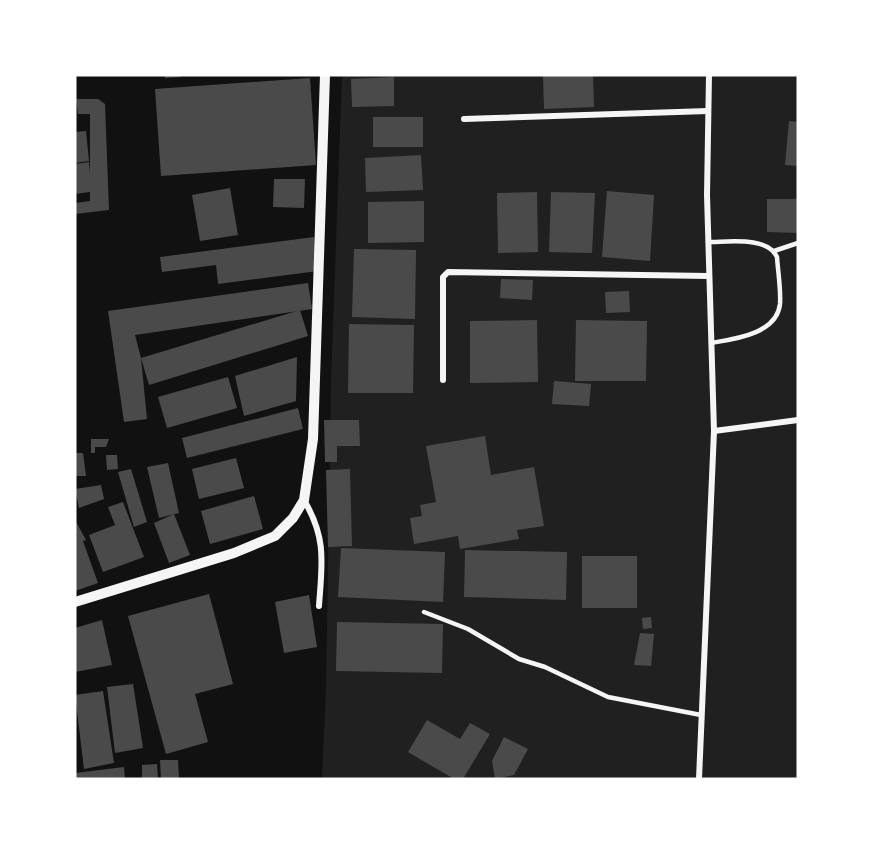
<svg xmlns="http://www.w3.org/2000/svg" width="873" height="854" font-family="'IBM Plex Serif',serif">
	<rect width="100%" height="100%" fill="#111"/>
	<path fill="#202020" d="M342 75H798V779H322L326 688 331 382Z"/>
	<g fill="#4a4a4a">
		<path d="M165 75H181V77L165 78Z"/>
		<path d="M543 75H593L594 107 544 109Z"/>
		<path d="M394 77V106L352 107 351 79Z"/>
		<path d="M310 78 316 165 161 176 155 89Z"/>
		<path d="M76 99H98L105 104 109 210 75 214V203L90 201V192L75 194V164L89 162 90 173V114H78Z"/>
		<rect x="373" y="117" width="50" height="30"/>
		<path d="M789 121 798 122V166L785 165Z"/>
		<path d="M86 131 89 161 75 163V132Z"/>
		<path d="M421 155 423 190 366 192 365 158Z"/>
		<path d="M274 179H305L304 208 273 207Z"/>
		<path d="M230 188 238 235 200 241 192 195Z"/>
		<path d="M607 191 654 195 650 261 602 257Z"/>
		<path d="M537 192 538 252 498 253 497 193Z"/>
		<path d="M551 192 595 193 592 253 549 252Z"/>
		<path d="M767 199H798V233L767 232Z"/>
		<path d="M424 201V242L368 243V202Z"/>
		<path d="M314 237 318 271 218 284 216 265 162 272 160 257Z"/>
		<path d="M354 249 416 250 415 319 352 317Z"/>
		<path d="M501 279 533 280 532 300 500 298Z"/>
		<path d="M308 283 312 309 135 335 141 358 147 419 124 422 108 311Z"/>
		<path d="M629 291 630 312 606 313 605 292Z"/>
		<path d="M300 310 308 336 149 385 141 358Z"/>
		<path d="M537 320 538 382 470 383V321Z"/>
		<path d="M576 320 647 321 646 381H575Z"/>
		<path d="M349 324 414 325 413 393H348Z"/>
		<path d="M297 357 296 401 244 416 235 376Z"/>
		<path d="M228 377 237 408 167 428 158 397Z"/>
		<path d="M554 381 591 384 589 406 552 404Z"/>
		<path d="M298 408 303 429 187 458 182 438Z"/>
		<path d="M324 420H359L360 446H337V462H325Z"/>
		<path d="M485 436 491 475 534 467 544 526 517 530 519 539 460 549 458 536 414 544 410 518 422 516 420 505 436 502 426 446Z"/>
		<path d="M91 439H109L106 447H95V453H91Z"/>
		<path d="M75 453H83L86 476H75Z"/>
		<path d="M106 455H117L118 469 107 470Z"/>
		<path d="M236 458 244 488 199 499 192 469Z"/>
		<path d="M168 463 179 513 159 518 147 467Z"/>
		<path d="M131 469 147 522 134 527 118 472Z"/>
		<path d="M350 469 352 546 328 547 326 470Z"/>
		<path d="M101 485 104 499 79 508 75 489Z"/>
		<path d="M254 496 263 529 210 544 201 511Z"/>
		<path d="M123 502 144 557 103 572 89 535 115 525 108 507Z"/>
		<path d="M174 514 190 555 169 563 154 523Z"/>
		<path d="M75 520 86 540 83 541 98 583 75 591Z"/>
		<path d="M341 548 445 552 443 602 338 597Z"/>
		<path d="M465 550 567 552 566 600 464 597Z"/>
		<rect x="582" y="556" width="55" height="52"/>
		<path d="M209 594 233 684 195 694 208 742 166 754 128 616Z"/>
		<path d="M309 595 317 647 284 653 275 602Z"/>
		<path d="M651 617 652 628 643 629 642 618Z"/>
		<path d="M102 620 112 665 75 672V628Z"/>
		<path d="M337 622 443 624 442 673 336 671Z"/>
		<path d="M640 633 654 634 651 666 634 665Z"/>
		<path d="M133 684 143 748 115 753 107 687Z"/>
		<path d="M103 691 114 763 84 769 75 695Z"/>
		<path d="M427 720 460 739 470 723 490 734 463 779H454L408 752Z"/>
		<path d="M504 737 528 749 514 775 495 779 492 761Z"/>
		<path d="M160 760H178L179 779H161Z"/>
		<path d="M157 764 158 779H142V765Z"/>
		<path d="M124 767 125 779H75V773Z"/>
	</g>
	<g fill="none" stroke-linecap="round" stroke-linejoin="round">
		<g stroke="#f5f5f5" stroke-width="4.5">
			<path d="M708 242C729 242 767 236 777 257 778 272 781 289 780 304 777 334 734 339 711 343"/>
			<path d="M774 251 798 243"/>
			<path d="M424 612 468 629 519 659 545 667 608 697 701 715"/>
		</g>
		<g stroke="#f5f5f5" stroke-width="6">
			<path d="M464 119 708 111"/>
			<path d="M443 380V277L448 272 709 276"/>
			<path d="M714 431 798 420"/>
			<path d="M304 500C327 539 322 563 319 606"/>
			<path d="M699 779 714 431 707 195 709 75"/>
		</g>
		<path stroke="#f5f5f5" stroke-width="10" d="M75 602 234 553 275 536 293 518 304 500 313 439 325 75"/>
	</g>
	<rect width="873" height="854" fill="none" stroke="#ffffff" stroke-width="153"/>
</svg>
